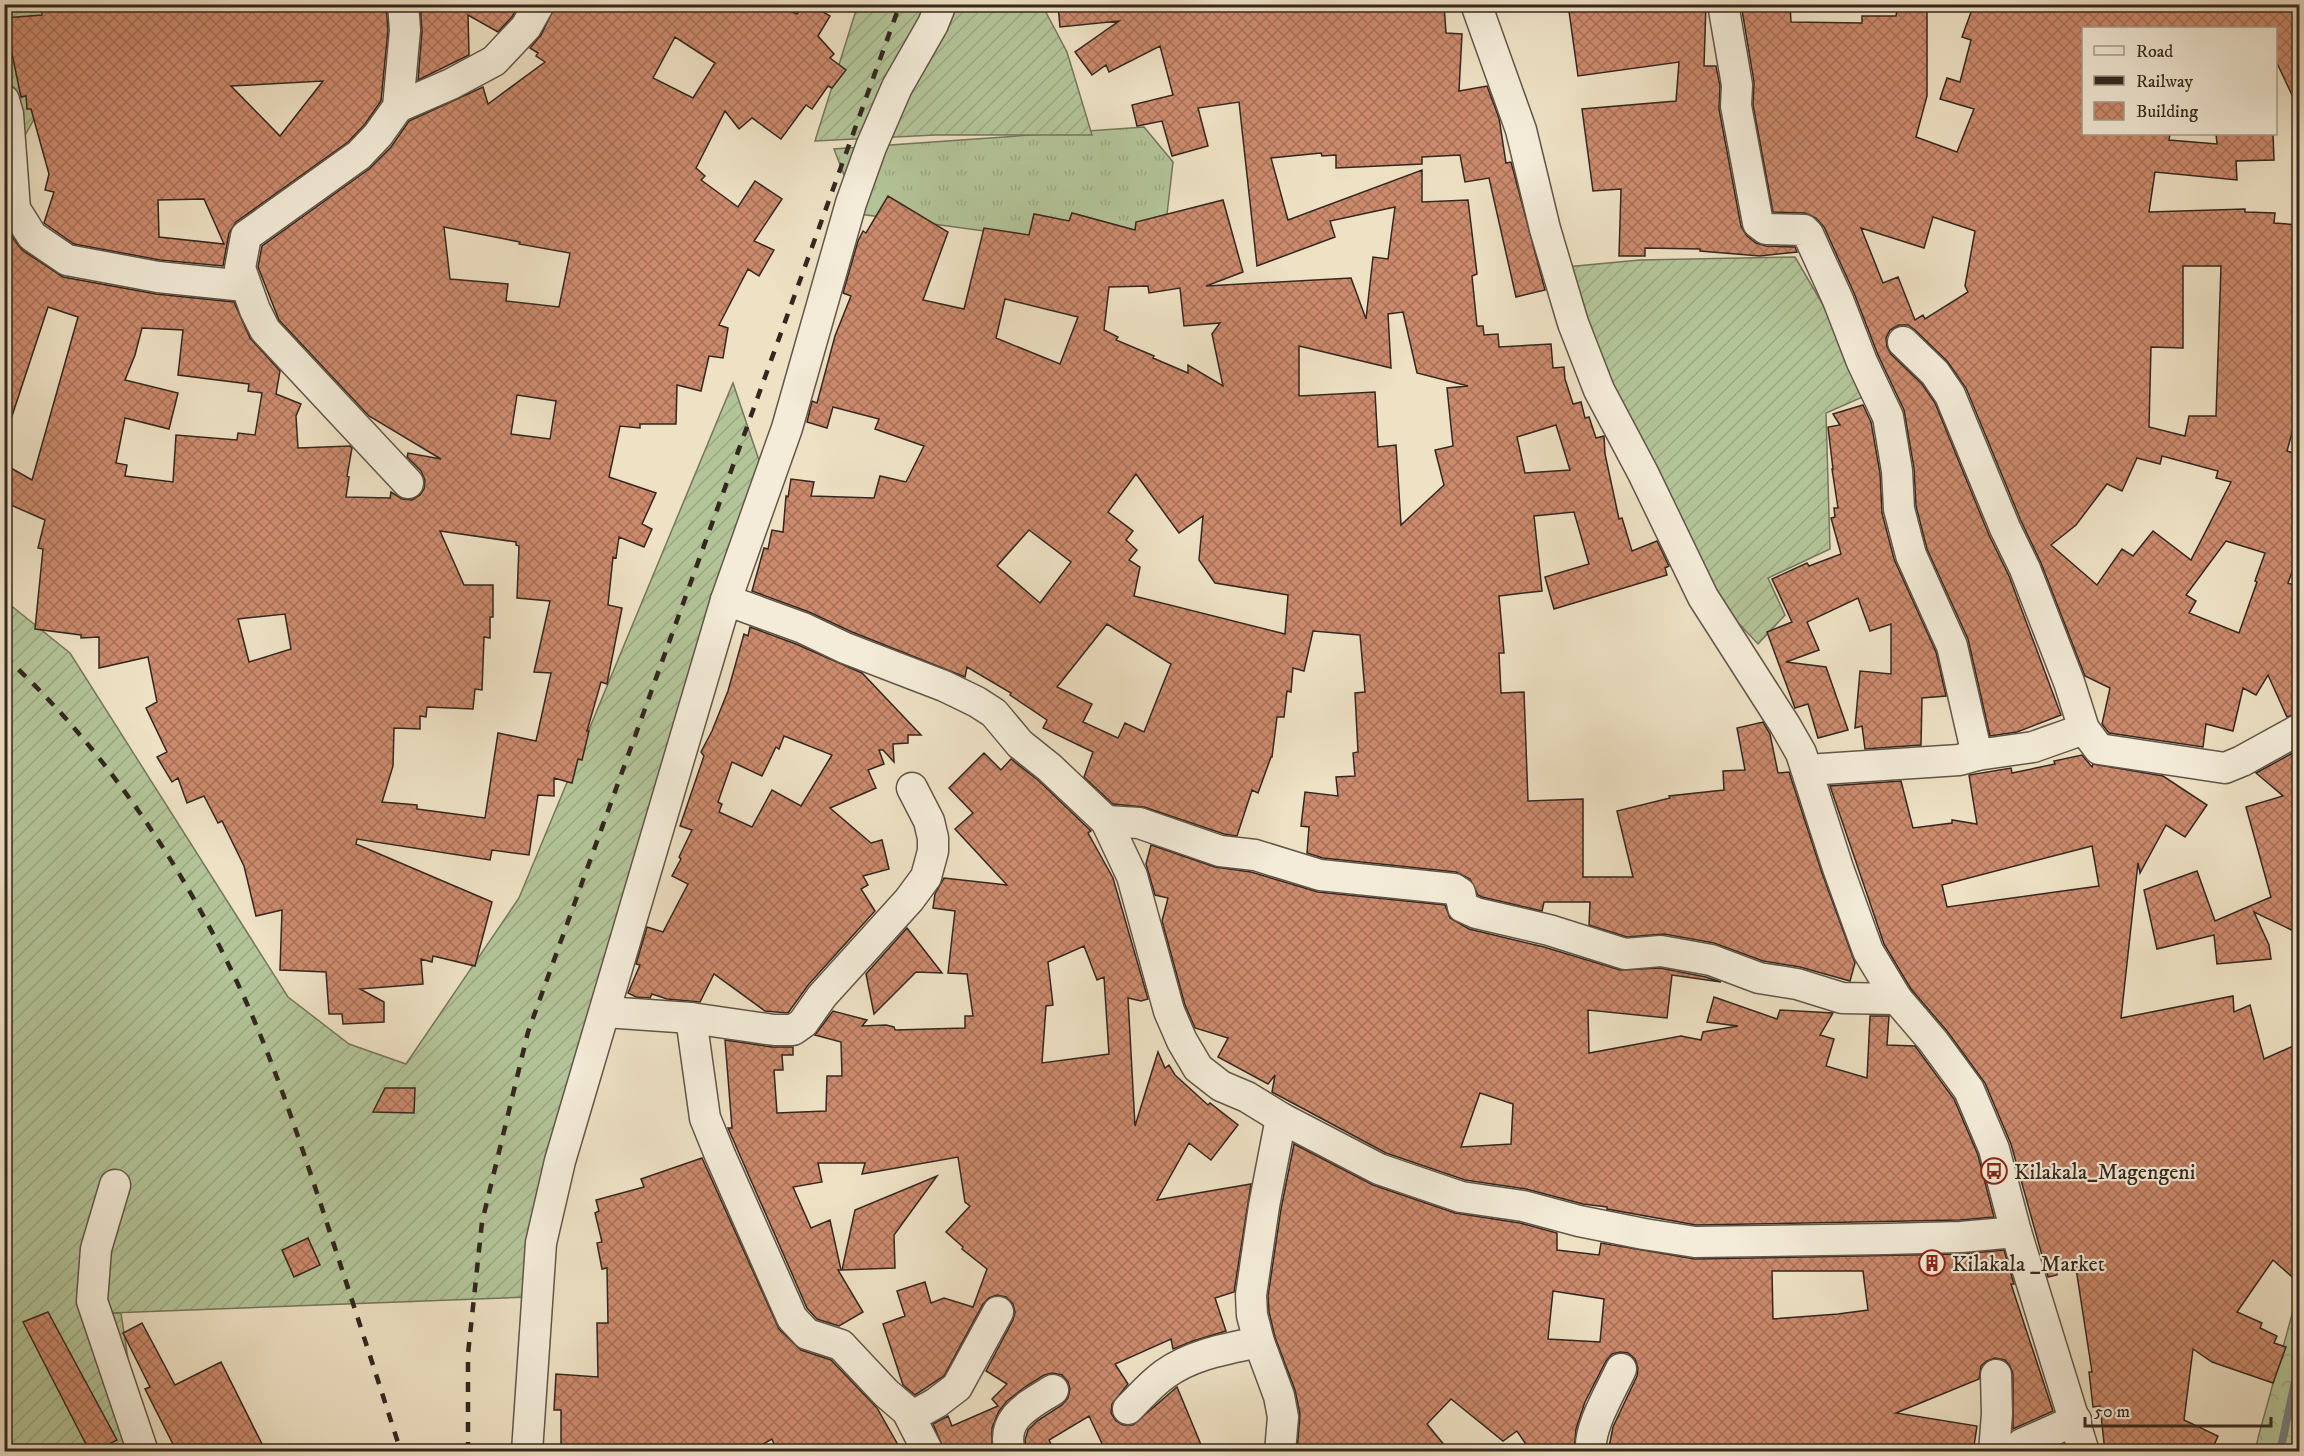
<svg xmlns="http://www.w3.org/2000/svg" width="2304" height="1456" font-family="'IM FELL DW Pica',serif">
	<defs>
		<pattern id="grass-tufts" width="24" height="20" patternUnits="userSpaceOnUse" patternTransform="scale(1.5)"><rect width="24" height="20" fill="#b3c498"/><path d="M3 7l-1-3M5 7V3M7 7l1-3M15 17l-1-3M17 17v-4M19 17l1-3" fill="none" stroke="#9ba883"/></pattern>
		<pattern id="forest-crowns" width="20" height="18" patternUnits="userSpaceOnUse" patternTransform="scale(1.5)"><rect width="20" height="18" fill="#b3c498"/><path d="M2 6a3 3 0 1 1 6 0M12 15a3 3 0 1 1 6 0" fill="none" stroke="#9ba883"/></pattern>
		<pattern id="garden-furrows" width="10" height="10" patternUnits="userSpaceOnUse" patternTransform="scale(1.5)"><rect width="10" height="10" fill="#b3c498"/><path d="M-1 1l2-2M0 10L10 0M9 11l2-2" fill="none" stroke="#9ba883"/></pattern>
		<pattern id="building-cross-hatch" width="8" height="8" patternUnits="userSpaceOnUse" patternTransform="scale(1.5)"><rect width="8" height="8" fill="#cc8a6d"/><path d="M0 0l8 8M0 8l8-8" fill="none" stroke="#a67159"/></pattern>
	</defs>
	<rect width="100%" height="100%" fill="#eee1c4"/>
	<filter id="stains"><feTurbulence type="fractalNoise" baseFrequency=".00333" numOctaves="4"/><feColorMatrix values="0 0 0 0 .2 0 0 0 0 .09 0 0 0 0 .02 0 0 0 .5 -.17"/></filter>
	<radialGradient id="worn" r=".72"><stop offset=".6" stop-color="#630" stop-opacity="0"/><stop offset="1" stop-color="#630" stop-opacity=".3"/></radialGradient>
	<path fill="url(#grass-tufts)" stroke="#74765c" stroke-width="1.5" d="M1144 127 1173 162 1166 223 1074 243 859 214 834 149Z"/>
	<path fill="url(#forest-crowns)" stroke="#74765c" stroke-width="1.5" d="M2299 1289V1451L2255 1452 2258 1438Z"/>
	<g fill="url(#garden-furrows)" stroke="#74765c" stroke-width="1.5">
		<path d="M858 4 1042 5 1067 52 1092 135H935L815 141Z"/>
		<path d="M4 5H97L23 139 5 136Z"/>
		<path d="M1795 257 1874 392 1826 413 1830 549 1768 578 1785 615 1758 644 1729 613 1650 464 1592 347 1566 267 1640 260Z"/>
		<path d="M733 383 772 499 528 1297 84 1314 121 1313 142 1451H5L4 600 70 653 288 997 349 1044 406 1064 519 898Z"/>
	</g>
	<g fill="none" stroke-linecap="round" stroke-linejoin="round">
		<path stroke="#74807e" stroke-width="8" d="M2280 1452 2300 1358"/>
	</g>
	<g fill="url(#building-cross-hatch)" stroke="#34271f" stroke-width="1.5" fill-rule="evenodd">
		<path d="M59 4H257V7L305 9 306 4H386L388 30 381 101 365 124 348 142 236 222 229 233 223 266 160 260 74 244 44 223 54 192 45 190 49 174 31 109H27L26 96 21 97 9 39H4V18L42 15 41 5ZM323 81 280 136 231 86ZM204 199 224 244 159 237 158 200Z"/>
		<path d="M420 4H519L512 17 498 32 468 15 469 55 418 80 422 31Z"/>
		<path d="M556 4H774L797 14 803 4H810L830 16 818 36 834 54 830 58 846 70 832 88 828 86 812 109 806 105 781 139 752 118 739 129 725 111 696 168 705 176 701 180 738 207 755 181 782 199 754 241 774 250 759 276 748 269 719 325 728 328 723 358 709 356 701 391 677 385 676 424H640V428L620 426 609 477 656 493 642 524 652 529 644 547 619 537 616 558 613 557 608 605 622 608 607 684 601 682 587 731H589L582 760 578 759 572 783 554 778V796L538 795 529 855 492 850 490 860 357 839 356 844 492 902 475 966 433 956 432 962 421 959 423 984 360 989 384 1002V1022L343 1024 342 1014H329L326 972 280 970 282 910 256 916 244 866 222 821 218 823 204 796 187 803 178 778 172 782 157 757 167 752 146 708 157 702 148 657 99 668V637L81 638V635L35 629 43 549 38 548 45 520 4 502V464L32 480 78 317 48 307 8 428 4 427V369L9 352 4 351V226L22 250 63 277 156 294 234 302 250 338 280 371 276 394 301 404 296 416 298 448 350 446 352 448 347 476 349 477 346 497 390 498 391 492 402 499 412 500 420 495 424 489 425 480 421 471 407 457 408 453 441 459 369 416 279 320 258 267 262 246 369 169 391 147 409 121 483 87 488 104 545 62 536 56 538 53 530 48 541 35ZM675 37 715 63 693 98 653 78ZM444 227 520 242 519 244 570 253 559 307 506 301 508 284 450 279ZM142 328 183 330 178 375 249 384 248 391 262 393 255 435 238 433 237 440 176 435 173 482 125 476 127 465 116 463 125 418 169 429 178 393 125 380 135 355ZM517 395 556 401 550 439 511 434ZM440 531 516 542V545L519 546 517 598 550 601 534 672 551 673 536 741 498 733 485 818 417 809V805L382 802 393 766 394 728 420 729V716L426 717 427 707 473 709 475 689 482 690 484 637 490 638V617H493V585H464ZM285 614 291 649 249 662 238 619Z"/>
		<path d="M1058 4H1444L1446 33 1462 34 1459 91 1487 86 1499 118 1506 163 1511 162 1545 290 1516 297 1489 178 1465 182 1460 155 1422 157V164L1336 168V155L1322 156 1321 153 1271 158 1288 220 1422 170V202L1468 200 1477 274 1472 276 1477 326H1483L1484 335 1498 334 1499 347 1551 344 1553 368 1564 367 1565 379 1573 404 1581 402 1585 418 1589 417 1596 438 1604 436 1605 454 1619 519 1622 518 1632 551 1657 541 1669 566 1665 568 1667 575 1554 609 1545 577 1589 564 1574 512 1534 516 1542 591 1499 596 1504 653H1499L1501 693 1524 692 1528 801 1583 799V877H1633L1617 811 1670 798 1669 796 1724 790 1723 771 1745 770 1737 728 1763 722 1770 734 1778 773 1789 772 1822 873 1855 963 1850 981 1800 967 1763 961 1714 943 1664 934 1627 937 1589 925 1590 902H1544L1542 911 1482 897 1478 895 1470 879 1456 872 1323 858 1307 853 1309 827 1301 826 1305 792 1338 796 1336 777 1355 776 1353 753 1358 752 1355 693 1365 692 1360 635 1313 631 1304 671 1293 668 1291 692 1287 691 1284 717H1277L1272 757H1271L1258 793 1252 790 1237 836 1224 834 1144 807 1113 804 1084 777 1093 752 1043 728 1047 720 1010 695 1011 693 967 667 965 677 852 632 809 612 752 591 764 548 768 549 772 530 783 532 786 496 788 497 791 479 814 482 811 496 874 498 880 476 906 482 924 446 875 429 879 419 833 407 827 428 807 422 812 401 817 403 835 336 851 296 843 293 858 241 863 231 866 233 888 196 948 232 923 300 964 309 984 228 1029 235 1034 214 1069 221 1072 213 1135 230 1136 222 1223 200 1243 272 1206 286 1351 278 1366 319 1373 257 1388 259 1395 207 1330 221 1335 237 1257 266 1239 102 1198 108 1208 146 1172 156 1162 121 1137 126 1132 105 1173 95 1160 46 1109 72 1106 65 1092 75 1075 52 1119 21 1060 27ZM1148 286 1149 293 1180 288 1184 326 1220 323 1212 334 1223 386 1188 365V373L1153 358 1154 356 1116 340 1118 337 1104 330 1109 287ZM1005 299 1078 317 1060 364 996 338ZM1403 312 1417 373 1468 386 1447 388 1453 446 1435 450 1444 485 1401 525 1396 445 1378 447 1375 392 1299 396V346L1391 368 1388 314ZM1556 425 1570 470 1525 473 1517 437ZM1136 474 1179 533 1203 516 1199 560 1215 583 1288 595 1285 634 1134 596 1140 567 1129 560 1137 550 1126 540 1133 531 1108 512ZM1029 530 1071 562 1040 603 997 566ZM1107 624 1171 664 1144 732 1125 723 1118 738 1083 722 1092 704 1057 687Z"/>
		<path d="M1568 4H1706L1704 66H1716L1720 86 1719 109 1741 226 1747 236 1756 243 1766 246 1795 247 1797 252 1760 256 1700 251V249L1645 248V256H1619L1621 189 1593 191 1582 109 1676 101 1679 62 1578 76Z"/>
		<path d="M1741 4H1790L1791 22 1862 23V16H1896L1898 4H1927V96L1916 137 1957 152 1974 109 1940 99 1947 78 1960 82 1971 40 1962 37 1974 4H2300V112L2276 61V28H2084V134H2170L2169 140 2217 144 2216 134H2273L2274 160 2236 161 2237 180 2155 172 2149 212 2245 209V212L2275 213 2274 223 2300 225V404L2287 451 2300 455V523L2295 542 2300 544V550L2288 583 2300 587V712L2287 717 2268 675 2256 695 2243 688 2233 731 2206 724 2203 747 2109 733 2102 724 2110 688 2085 676 2041 563 2021 521 1966 388 1947 361 1915 330 1908 325H1899L1890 330 1886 338 1887 347 1891 354 1922 384 1935 403 1989 535 2009 576 2061 715 2017 732 1990 736 1968 639 1927 549 1916 506 1914 468 1904 410 1878 355 1854 293 1824 227 1816 218 1805 213 1773 212 1753 105 1754 82ZM1933 217 1975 231 1965 286 1968 292 1925 319 1923 315 1915 320 1898 277 1883 283 1861 228 1924 248ZM2183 266H2221L2216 416H2189L2185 436 2149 427 2151 347 2183 348ZM2162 456 2218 471 2216 478 2231 482 2191 560 2153 531 2133 556 2122 549 2097 585 2051 545 2076 525 2107 484 2122 491 2137 458 2160 464ZM2226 541 2265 553 2255 581 2257 582 2239 633 2189 613 2196 601 2186 595Z"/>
		<path d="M1863 405 1871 422 1880 473 1882 513 1894 559 1936 652 1946 696 1922 698 1921 745 1865 749 1862 726 1855 728 1860 671 1891 674V624L1870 631 1858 598 1807 622 1819 650 1786 662 1826 667 1848 730 1818 738 1808 704 1795 708 1767 632 1792 622 1772 579 1807 563 1809 566 1841 554 1831 518 1835 517 1834 508H1838L1832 469H1833L1828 427 1840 425 1833 414Z"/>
		<path d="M750 627 796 644 862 673 921 735H908V743L893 744 894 762 883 750H879L884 764 868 770 876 788 830 808 871 843 882 840 889 869 863 876 868 885 861 889 875 911 809 984 788 1013 765 1011 714 974 700 1002 667 999 652 994 650 998 636 997 628 993 640 965 636 964 647 927 663 932 688 884 672 876 681 859 679 857 692 830 680 826 704 756 701 752 712 731 728 691 744 634 748 636ZM784 736 832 755 801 806 772 790 752 827 719 812 722 804 718 802 732 762 762 776 776 747 779 749Z"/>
		<path d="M2300 749V934L2254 912 2269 945 2271 959 2217 964 2214 935 2157 949 2144 890 2197 871 2215 921 2271 897 2246 807 2283 796 2256 773Z"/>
		<path d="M984 753 1001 770 1011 759 1039 781 1091 831 1088 833 1113 878 1148 999 1141 1001 1128 998 1135 1126 1158 1052 1165 1068 1169 1065 1175 1075 1208 1105 1210 1103 1238 1125 1211 1160 1189 1143 1157 1200 1251 1184 1234 1292 1215 1298 1226 1331 1193 1341 1173 1349 1171 1339 1115 1364 1128 1384 1112 1404 1111 1413 1116 1421 1123 1425H1133L1177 1387 1204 1452H1106L1089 1416 1049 1440 1055 1452H1027L1025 1440 1028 1430 1037 1421 1062 1405 1068 1398 1070 1389 1068 1382 1062 1375 1053 1373 1044 1375 1025 1387 1007 1401 999 1411 992 1428V1452H945L933 1424 948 1416 952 1426 998 1406 992 1399 1007 1384 986 1371 1013 1320 1015 1312 1013 1304 1006 1297 997 1295 989 1298 983 1304 944 1376 915 1395 903 1385 883 1324 905 1316 897 1291 925 1282 931 1303 944 1298 973 1307 987 1269 962 1249 963 1247 946 1232 970 1206 965 1202 958 1157 862 1174 865 1163H818L822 1182 793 1187 811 1228 830 1220 841 1270H838L863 1312 839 1326 817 1319 807 1308 728 1128H732L725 1040 772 1047H793V1055H782L783 1070H774L777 1113 826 1111 827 1076H842L841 1042 815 1035 833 1011 867 1020 862 1026 886 1025 894 1027 895 1030 965 1028V1016H973L967 974 948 973 955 911 933 908 935 894 944 878 1007 885 955 829 973 813 949 788ZM1084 946 1097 980 1104 977 1109 1054 1042 1063 1046 1006 1053 1005 1048 962Z"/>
		<path d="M2082 755 2092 767 2093 764 2163 776 2207 805 2185 837 2166 825 2140 873 2138 863 2121 1018 2233 996 2234 1012 2250 1005 2264 1059 2300 1043V1284L2273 1260 2237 1312 2262 1323 2260 1328 2277 1336 2274 1343 2286 1347 2273 1383 2212 1362 2193 1349 2184 1420 2218 1436 2211 1452H2105L2100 1406 2093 1407 2089 1372H2092L2075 1262 2058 1263 2057 1275 2048 1277 2011 1144 1985 1083 1947 1031 1911 989 1884 944 1830 786 1901 781 1913 828 1952 823V820L1977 824 1969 775 2011 768 2012 773 2055 764 2054 761ZM2092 846 2099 886 1947 907 1942 885Z"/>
		<path d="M1151 845 1215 867 1251 872 1318 892 1445 905 1450 918 1469 929 1544 947 1620 970 1660 968 1706 977 1721 982 1672 975 1667 1018 1588 1010 1589 1053 1681 1036 1701 1040 1703 1032 1738 1026 1707 1022 1714 997 1777 1019 1780 1010 1833 1013 1820 1035 1834 1039 1826 1066 1867 1078 1870 1016H1889L1887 1045 1915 1046 1954 1099 1978 1155 1994 1217 1960 1220 1696 1225 1607 1209V1207L1583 1204 1526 1189 1465 1180 1386 1153 1272 1092 1275 1075 1268 1084 1218 1057 1228 1038 1195 1028 1185 1005 1162 921 1168 898 1155 895 1146 864ZM1480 1093 1513 1104 1511 1144 1461 1147Z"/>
		<path d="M907 928 942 973 916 972 874 1014 866 974Z"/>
		<path d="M385 1088H415L414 1113 373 1112Z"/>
		<path d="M1294 1144 1373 1185 1455 1213 1520 1223 1557 1233V1250L1599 1255 1601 1243 1695 1259 1962 1254 2004 1250 2014 1284H2011L2053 1411 2013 1429V1374L2010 1366 2005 1360 1995 1358 1987 1361 1981 1366 1979 1379 1896 1413 1977 1426 1973 1452H1608L1613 1427 1637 1376 1638 1368 1635 1359 1628 1353 1620 1352 1612 1354 1606 1361 1585 1402 1576 1429 1574 1452H1531L1517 1431 1503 1441 1451 1399 1427 1424 1450 1452H1297L1300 1414 1295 1390 1275 1337 1269 1312 1268 1296 1281 1209ZM1772 1271H1863L1868 1310 1838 1314 1773 1319ZM1553 1291 1604 1299 1600 1342 1548 1339Z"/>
		<path d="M702 1158 779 1329 801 1350 831 1360 877 1408 902 1452H777L772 1439 749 1452H561V1410H554L556 1374 598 1377 597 1323H608L607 1268 602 1269 597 1243 602 1242 595 1213 599 1211 596 1200 644 1187 641 1179Z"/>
		<path d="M937 1176 894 1235 895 1268 842 1270 855 1210Z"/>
		<path d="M308 1238 320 1265 294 1277 282 1250Z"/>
		<path d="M48 1312 117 1440 95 1452H90L23 1322Z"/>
		<path d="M142 1323 175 1385 221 1362 266 1452H177L145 1389 150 1387 123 1333Z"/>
	</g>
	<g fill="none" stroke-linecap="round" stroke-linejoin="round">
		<g stroke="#625648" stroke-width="33">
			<g id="minor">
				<path d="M403 4 405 30 398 107 378 135 359 155 246 236 240 268 255 310 265 330 408 483"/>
				<path d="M1476 4 1521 130 1545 229 1573 323 1599 390 1643 473 1703 597 1785 725 1801 753 1838 868 1868 951 1897 999 1933 1041 1969 1090 1994 1149 2016 1232 2084 1452"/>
				<path d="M1723 4 1737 85 1736 106 1758 223 1766 229 1804 230 1808 234 1838 300 1862 362 1888 417 1897 471 1899 509 1911 555 1952 646 1977 755 2033 747 2084 729"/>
				<path d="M4 100 8 114 15 209 32 236 67 260 158 277 245 286"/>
				<path d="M398 107 451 84 494 61 526 27 539 4"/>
				<path d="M1903 342 1935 373 1950 395 2005 528 2025 569 2069 682 2084 729 2099 749 2225 768 2242 761 2300 729"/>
				<path d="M726 600 803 628 845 648 944 686 977 702 994 713 1020 744 1050 768 1106 821 1132 876 1169 1011 1182 1041 1198 1068 1221 1086 1247 1097 1281 1118 1379 1169 1461 1197 1523 1206 1579 1221 1644 1234 1695 1242 1886 1239 1961 1237 2016 1232"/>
				<path d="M1807 770 1959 760 1977 755"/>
				<path d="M1106 821 1139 823 1220 851 1255 855 1320 875 1454 889 1460 893 1463 907 1476 913 1549 930 1625 954 1661 951 1711 960 1759 978 1797 984 1842 998 1897 999"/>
				<path d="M605 1012 691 1018 774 1030H793L803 1023 822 996 909 900 926 877 933 851V838L929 821 912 788"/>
				<path d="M691 1018 705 1118 720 1155 792 1318 807 1334 841 1345 886 1393 907 1411 928 1452"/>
				<path d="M115 1185 96 1249 92 1301 143 1452"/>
				<path d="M1128 1409C1140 1397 1151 1384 1165 1374 1193 1354 1226 1349 1259 1342"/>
				<path d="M911 1417 936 1403 957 1387 998 1312"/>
				<path d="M527 1452 541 1243 560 1161 726 600 787 428 851 203 871 147 897 87 933 24 941 4"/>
				<path d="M1010 1452C1000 1418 1029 1405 1053 1390"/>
				<path d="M1280 1452 1283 1417 1279 1396 1259 1342 1252 1315 1251 1295 1264 1206 1281 1118"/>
				<path d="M1591 1452C1588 1428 1611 1391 1621 1369"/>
				<path d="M1994 1452 1997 1414 1996 1375"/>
				<path d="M2013 1452 2022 1444 2076 1420"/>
			</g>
		</g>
		<use href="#minor" stroke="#f4ecd9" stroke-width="30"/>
		<g stroke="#34271f" stroke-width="4.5" stroke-dasharray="10 10" stroke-linecap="butt">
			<path d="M4 656C102 745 181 863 237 982 272 1056 297 1133 323 1211 349 1291 375 1371 401 1452"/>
			<path d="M468 1452V1354L482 1222 528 1032 900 4"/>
		</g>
	</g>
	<defs>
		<g id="bus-ring" transform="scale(1.35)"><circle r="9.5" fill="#f4ecd9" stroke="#8f2418" stroke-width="1.5"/><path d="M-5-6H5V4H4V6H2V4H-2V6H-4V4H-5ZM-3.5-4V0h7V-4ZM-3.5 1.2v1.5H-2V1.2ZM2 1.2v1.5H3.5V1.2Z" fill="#8f2418"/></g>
		<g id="building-ring" transform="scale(1.35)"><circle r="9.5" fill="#f4ecd9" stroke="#8f2418" stroke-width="1.5"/><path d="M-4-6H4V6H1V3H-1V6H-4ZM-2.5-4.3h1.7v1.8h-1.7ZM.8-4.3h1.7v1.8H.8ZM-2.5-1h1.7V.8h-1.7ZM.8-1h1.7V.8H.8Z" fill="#8f2418"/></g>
	</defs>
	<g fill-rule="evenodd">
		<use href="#bus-ring" x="1994" y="1171"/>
		<use href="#building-ring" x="1932" y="1263"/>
	</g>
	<g text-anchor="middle" stroke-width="4.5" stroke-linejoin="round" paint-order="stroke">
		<g font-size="22" fill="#34271f" stroke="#f4ecd9" text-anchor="start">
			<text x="2014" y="1179">Kilakala_Magengeni</text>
			<text x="1952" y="1271">Kilakala _Market</text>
		</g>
	</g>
	<rect width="2304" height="1456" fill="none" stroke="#eee1c4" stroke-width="24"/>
	<rect x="6" y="6" width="2292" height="1444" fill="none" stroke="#34271f" stroke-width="3"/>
	<rect x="12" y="12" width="2280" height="1432" fill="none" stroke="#34271f" stroke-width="1.5"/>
	<rect x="2082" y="27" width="195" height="108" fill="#f4ecd9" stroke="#a79d8f" stroke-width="1.5"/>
	<rect x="2094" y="46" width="30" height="9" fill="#f4ecd9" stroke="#a79d8f" stroke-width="1.5"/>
	<text x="2136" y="57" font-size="18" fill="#34271f">Road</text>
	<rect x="2094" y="76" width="30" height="9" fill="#34271f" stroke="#a79d8f" stroke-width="1.5"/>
	<text x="2136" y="87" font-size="18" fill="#34271f">Railway</text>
	<rect x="2094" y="102" width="30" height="18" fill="url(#building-cross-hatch)" stroke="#a79d8f" stroke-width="1.5"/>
	<text x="2136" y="117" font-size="18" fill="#34271f">Building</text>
	<path d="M2085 1417v9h186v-9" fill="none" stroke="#34271f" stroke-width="3"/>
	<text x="2094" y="1417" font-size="18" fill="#34271f" stroke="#f4ecd9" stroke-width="4.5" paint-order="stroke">50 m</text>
	<rect width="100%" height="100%" filter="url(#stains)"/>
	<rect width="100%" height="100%" fill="url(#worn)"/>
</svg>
